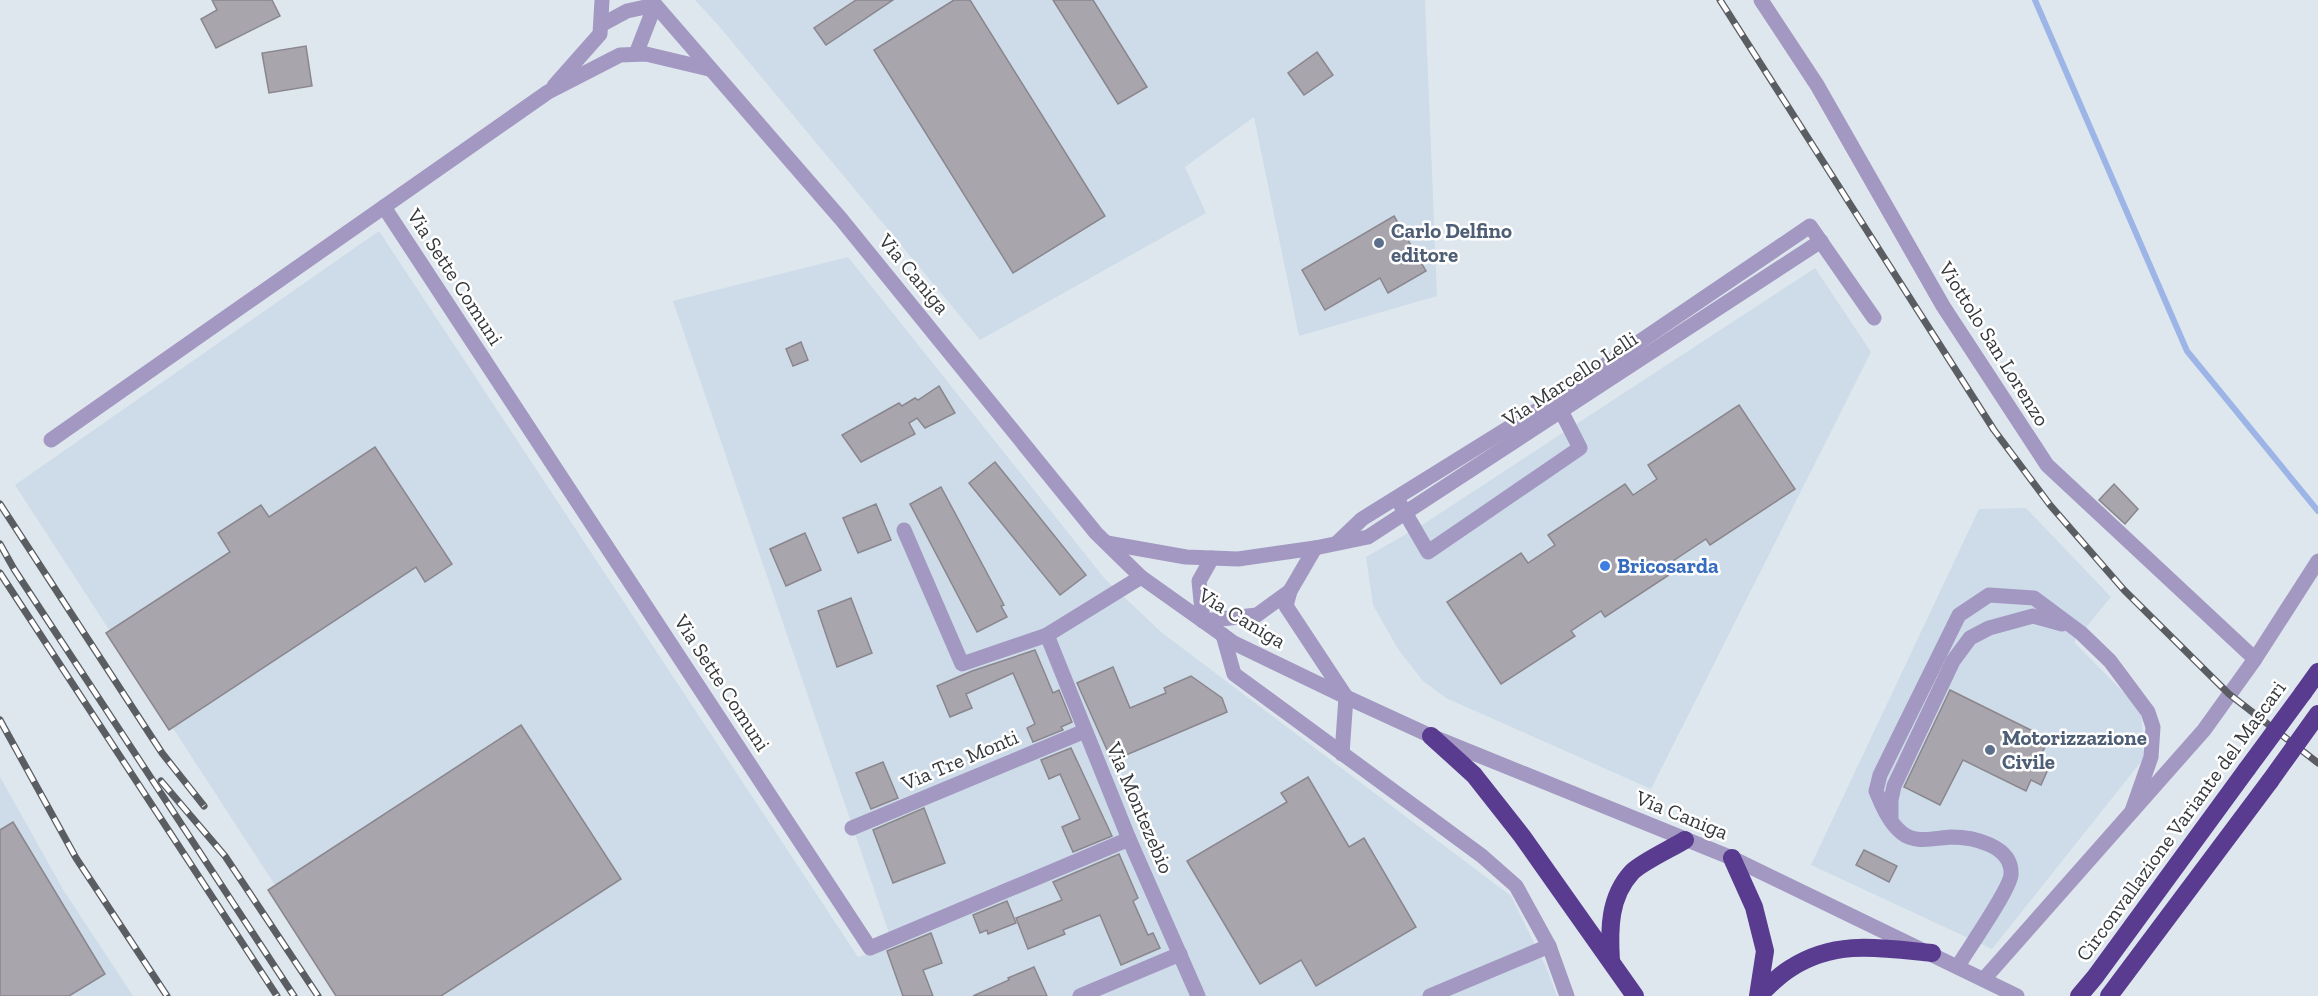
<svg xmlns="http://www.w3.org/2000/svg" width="2318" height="996" font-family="'Zilla Slab',serif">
	<rect width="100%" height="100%" fill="#dee7ee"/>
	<g fill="#cddce8">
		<path d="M695 0H1425L1437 296 1299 336 1254 117 1185 167 1206 213 980 340 719 26Z"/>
		<path d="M379 231 858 957 893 945 673 301 848 257 1105 579 1161 632 1511 896 1546 967 1557 996H347L15 485Z"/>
		<path d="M1815 268 1871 352 1651 789 1446 698 1423 681 1398 649 1373 605 1366 557 1422 525Z"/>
		<path d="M2026 508 2111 597 2074 642 2141 710 2144 758 1992 949 1811 865 1979 509Z"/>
		<path d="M0 777 64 891 133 996H0Z"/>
	</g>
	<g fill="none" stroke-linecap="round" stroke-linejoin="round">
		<path stroke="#9db5e6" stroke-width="6" d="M2035 0 2187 351 2318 511"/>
	</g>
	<g fill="#a9a5ad" stroke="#8a868e" stroke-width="1.5">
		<path d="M212 0H272L280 16 216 48 201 19 217 10Z"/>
		<path d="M856 0H893L826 45 814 28Z"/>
		<path d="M954 0H970L1105 216 1013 273 874 50Z"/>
		<path d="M1053 0H1093L1147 87 1118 104Z"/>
		<path d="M306 46 312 86 269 93 262 53Z"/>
		<path d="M1317 52 1333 75 1304 95 1288 73Z"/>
		<path d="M1394 216 1426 271 1388 293 1380 278 1325 310 1302 270Z"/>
		<path d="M801 342 808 360 793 366 786 349Z"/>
		<path d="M939 386 955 413 925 428 917 418 909 423 915 434 861 462 842 435 899 403 902 406 915 398 918 400Z"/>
		<path d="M1739 405 1795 489 1710 545 1706 539 1673 561 1678 569 1605 617 1601 611 1571 631 1575 636 1501 684 1447 602 1521 553 1528 563 1555 545 1548 535 1625 484 1633 495 1657 479 1648 465Z"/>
		<path d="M375 447 452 564 425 582 416 567 169 730 106 633 230 552 218 533 261 505 269 517Z"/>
		<path d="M995 462 1086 575 1060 595 969 483Z"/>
		<path d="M2114 484 2138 509 2125 524 2099 500Z"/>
		<path d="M941 487 1004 605 1001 606 1007 617 977 632 910 504Z"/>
		<path d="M876 504 891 540 858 553 843 518Z"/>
		<path d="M805 533 821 570 786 586 770 549Z"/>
		<path d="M851 598 872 653 837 667 818 611Z"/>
		<path d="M1035 650 1053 693 1059 690 1072 722 1061 727 1063 730 1033 742 1027 728 1035 724 1013 673 966 694 972 708 950 717 937 686 972 671Z"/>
		<path d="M1113 667 1130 708 1166 693 1164 688 1191 676 1222 698 1227 712 1112 761 1077 683Z"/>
		<path d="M1950 690 2049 739 2038 761 2049 767 2041 785 2031 780 2026 791 1963 760 1940 805 1904 787Z"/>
		<path d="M521 725 621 879 441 996H336L268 890Z"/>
		<path d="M1071 748 1112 836 1073 852 1062 827 1080 819 1060 774 1049 779 1041 760Z"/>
		<path d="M883 762 898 798 871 809 856 773Z"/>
		<path d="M1308 777 1349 847 1364 838 1416 927 1316 986 1301 960 1260 984 1187 861 1287 802 1281 793Z"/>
		<path d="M924 808 945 863 893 883 873 830Z"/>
		<path d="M13 822 105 974 69 996H0V830Z"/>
		<path d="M1864 850 1897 866 1889 882 1856 865Z"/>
		<path d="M1119 854 1138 898 1133 901 1148 935 1153 933 1160 948 1121 965 1100 915 1063 930 1065 934 1028 949 1016 918 1062 900 1053 882Z"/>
		<path d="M1007 901 1016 923 988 934 987 930 980 933 973 915Z"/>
		<path d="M931 933 942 963 923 970 933 996H903L887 951Z"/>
		<path d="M1034 967 1047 996H973L1009 980 1008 978Z"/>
	</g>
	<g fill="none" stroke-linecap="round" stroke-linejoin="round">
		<g stroke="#a298c1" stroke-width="15">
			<path d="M651 0 841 219 1096 533 1141 577 1234 643 1346 697 1431 736 1732 858 2017 996"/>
			<path d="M1761 0 1817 85 1943 306 2047 465 2255 659"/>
			<path d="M601 25 627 11 655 5"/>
			<path d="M636 54 655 5"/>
			<path d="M554 86 600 34 602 0"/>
			<path d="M384 207 870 948 1129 839"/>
			<path d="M51 440 548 92 620 55 646 54 709 69"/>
			<path d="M1399 502 1428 552 1580 448 1556 401"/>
			<path d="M904 530 962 664 1047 635"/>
			<path d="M1338 542 1362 519 1555 399 1810 226 1874 318"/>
			<path d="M1107 543 1186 557 1238 559 1315 548 1368 537 1821 241"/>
			<path d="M1315 548 1290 591 1286 606 1346 697"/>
			<path d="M1141 577 1047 635 1129 839 1198 996"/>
			<path d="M1203 621 1257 615 1290 591"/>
			<path d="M1203 621 1199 581 1212 558"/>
			<path d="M1223 635 1234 674 1482 856 1516 886 1549 946 1567 996"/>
			<path d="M1342 754 1346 697"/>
			<path d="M1891 819V800L1894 786 1953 661 1970 638 1989 628 2033 616 2062 624"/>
			<path d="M852 828 1085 731"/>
			<path d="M1958 966C1968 949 2009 891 2011 875 2013 845 1972 837 1951 837 1935 838 1915 844 1902 833 1889 823 1882 805 1876 791L1880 775 1959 615 1989 595 2034 598 2081 633 2110 661 2148 712 2153 727 2151 757 2132 811"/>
			<path d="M1984 979 2204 730 2255 659 2318 561"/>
			<path d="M1080 996 1180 954"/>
			<path d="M1430 996 1549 946"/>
		</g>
		<g stroke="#593b90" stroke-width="18">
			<path d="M2303 693 2318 672"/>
			<path d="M1431 736 1474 775 1522 836 1635 996"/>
			<path d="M1732 858 1754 907 1765 951 1758 996"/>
			<path d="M1611 961C1609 929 1609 897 1632 872 1642 862 1672 848 1685 840"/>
			<path d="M1759 995C1769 986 1779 975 1791 968 1836 939 1882 948 1932 953"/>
			<path d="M2079 996 2095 977 2247 769"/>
			<path d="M2109 996 2270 781"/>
		</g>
		<g stroke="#5a5e62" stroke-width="7">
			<g id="rail">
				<path d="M1720 0 1994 430 2050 505 2124 590 2229 694 2318 763"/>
				<path d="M0 504 162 753 204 806"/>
				<path d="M0 544 14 569 294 996"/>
				<path d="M0 573 277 996"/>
				<path d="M0 720 76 858 167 996"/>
				<path d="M161 781 225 856 318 996"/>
			</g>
		</g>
		<use href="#rail" stroke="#fff" stroke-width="4.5" stroke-dasharray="14" stroke-linecap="butt"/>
		<g stroke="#593b90" stroke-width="18">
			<path d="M2247 769 2303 693"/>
			<path d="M2270 781 2318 714"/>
		</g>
	</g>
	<g fill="#5c6f8a" stroke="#fff" stroke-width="2">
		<circle cx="1379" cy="243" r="6"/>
		<circle cx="1990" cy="750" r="6"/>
	</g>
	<circle fill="#3f7fe0" stroke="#fff" stroke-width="2" cx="1605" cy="566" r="6"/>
	<g text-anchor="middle" stroke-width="5" stroke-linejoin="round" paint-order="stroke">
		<g font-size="21" font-weight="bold" fill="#4e5e75" stroke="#fff" text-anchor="start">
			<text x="1391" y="238">Carlo Delfino<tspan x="1391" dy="24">editore</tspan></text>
			<text x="2002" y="745">Motorizzazione<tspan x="2002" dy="24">Civile</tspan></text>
		</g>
		<g font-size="21" fill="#36393c" stroke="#fff">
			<text transform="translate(914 274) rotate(50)" y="7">Via Caniga</text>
			<text transform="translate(455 277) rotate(57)" y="7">Via Sette Comuni</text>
			<text transform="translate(1994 344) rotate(58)" y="7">Viottolo San Lorenzo</text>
			<text transform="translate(1570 379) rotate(-33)" y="7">Via Marcello Lelli</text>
			<text transform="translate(1242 618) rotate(31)" y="7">Via Caniga</text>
			<text transform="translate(722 683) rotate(57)" y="7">Via Sette Comuni</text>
			<text transform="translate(960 760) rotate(-23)" y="7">Via Tre Monti</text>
			<text transform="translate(1140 808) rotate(67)" y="7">Via Montezebio</text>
			<text transform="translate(1682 815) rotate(22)" y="7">Via Caniga</text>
			<text transform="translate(2181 821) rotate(-54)" y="7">Circonvallazione Variante del Mascari</text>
		</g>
		<g font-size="21" font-weight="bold" fill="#366cbe" stroke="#fff" text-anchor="start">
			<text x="1617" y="573">Bricosarda</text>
		</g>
	</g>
</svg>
